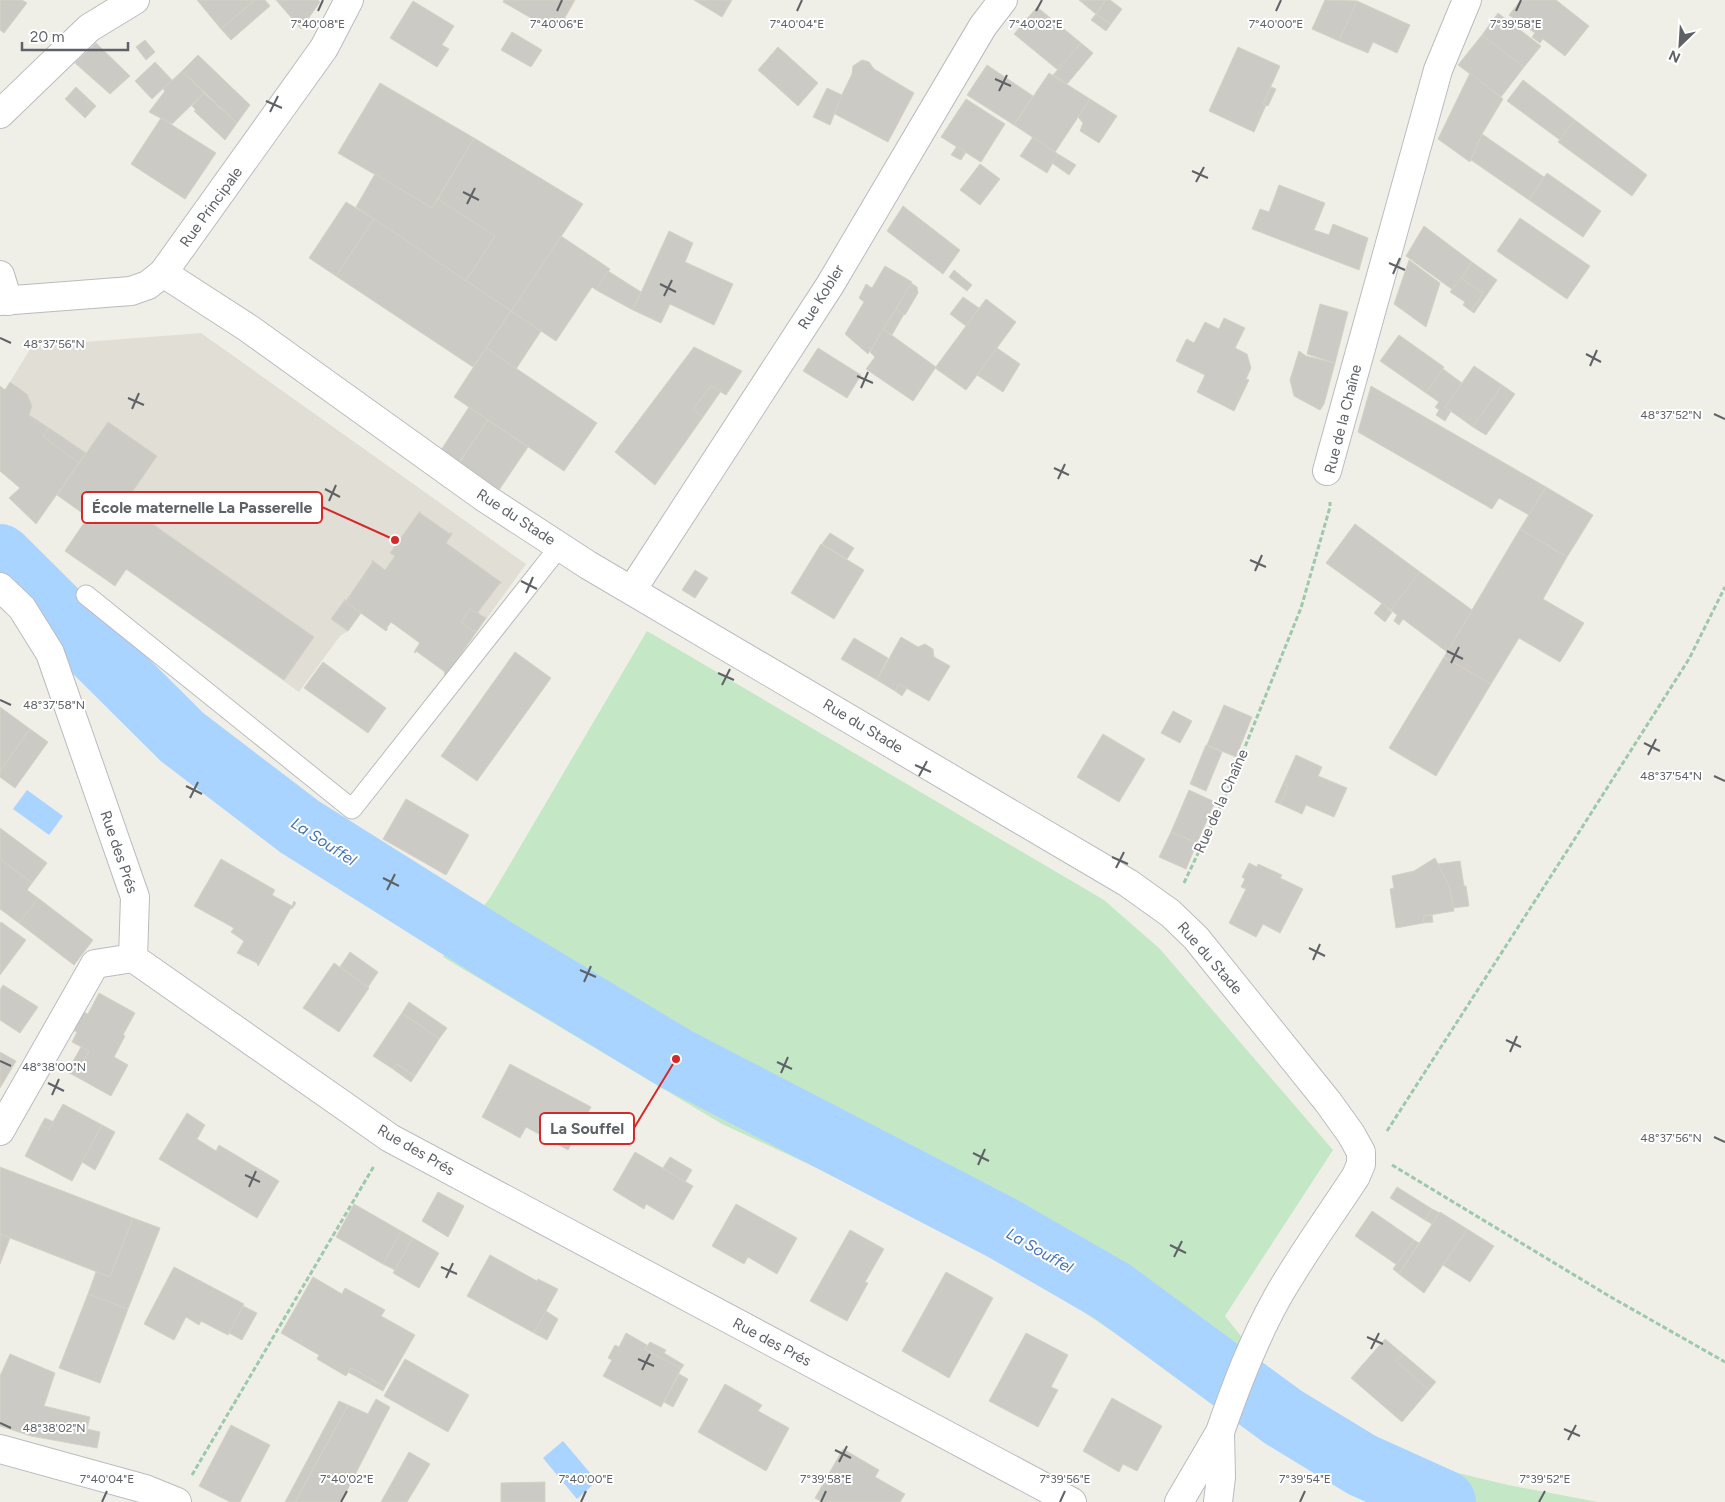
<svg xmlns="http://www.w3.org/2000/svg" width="1725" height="1502" font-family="Figtree,sans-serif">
	<rect width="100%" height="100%" fill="#f0efe7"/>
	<path fill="#e0ded5" d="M201 333 526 564 446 675 444 674 445 672 417 651 415 653 414 652 419 643 391 622 386 628 388 629 386 631 361 613 348 631 340 636 299 692 127 569 115 586 65 551 88 517 57 495 86 453 29 415 32 406 27 393 10 382 32 346Z"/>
	<path fill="#c4e7c6" d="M647 631 1104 900 1160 949 1333 1150 1225 1316 1264 1365 1400 1459 1508 1485 1598 1502H1403L1340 1480 1247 1423 991 1249 722 1124 443 957 490 898Z"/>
	<g fill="#a9d4ff">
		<path d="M27 790 63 816 49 835 13 809Z"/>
		<path d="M563 1441 597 1481 577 1499 543 1458Z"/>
	</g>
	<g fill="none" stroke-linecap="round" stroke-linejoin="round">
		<path stroke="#a9d4ff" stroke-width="64" d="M0 556 182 737 300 827 502 954 676 1059 1002 1228 1113 1292 1283 1417 1362 1465 1444 1502"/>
	</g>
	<g fill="#cccac4" stroke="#d5d1c5">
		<path d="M0 0H22L27 3 4 33 0 30Z"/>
		<path d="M197 0H255L221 29Z"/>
		<path d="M255 0H265L270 6 231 40 221 29Z"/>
		<path d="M276 0H318L320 2 301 29Z"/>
		<path d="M504 0H575L563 21 559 19 552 30 503 2Z"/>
		<path d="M694 0H732L722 17Z"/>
		<path d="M1079 0H1106L1096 14Z"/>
		<path d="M1106 0H1110L1122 9 1111 24 1096 14Z"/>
		<path d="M1325 0 1357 1 1339 41 1312 29Z"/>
		<path d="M1521 0H1556L1589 26 1565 56 1543 39 1540 43 1532 37 1535 33 1509 15Z"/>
		<path d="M413 1 454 26 442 45 449 49 437 67 390 38Z"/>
		<path d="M1357 1 1410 25 1397 53 1373 42 1368 53 1339 41Z"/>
		<path d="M1037 7 1081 43 1058 70 1014 34Z"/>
		<path d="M1498 13 1541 46 1524 67 1482 35Z"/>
		<path d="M1096 14 1111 24 1106 31 1091 20Z"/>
		<path d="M512 32 542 50 531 67 501 50Z"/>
		<path d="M1482 35 1524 67 1501 97 1458 65Z"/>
		<path d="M145 40 155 52 146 60 136 47Z"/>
		<path d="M96 43 130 76 110 94 75 63Z"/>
		<path d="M1081 43 1093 53 1067 84 1053 75Z"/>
		<path d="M778 47 818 83 798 106 758 70Z"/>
		<path d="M1238 47 1280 66 1263 104 1266 105 1254 132 1209 111Z"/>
		<path d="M198 55 250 105 237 123 182 71Z"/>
		<path d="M862 60 869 62 874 69 914 93 888 142 833 113 852 74 853 66Z"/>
		<path d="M155 62 172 80 152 99 135 81Z"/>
		<path d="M987 65 1033 96 1014 125 967 95Z"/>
		<path d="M182 71 204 93 172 124 149 112 165 91 163 89Z"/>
		<path d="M1049 73 1090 99 1055 152 1014 125Z"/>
		<path d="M1470 73 1503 99 1482 134 1470 162 1438 139Z"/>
		<path d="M1523 80 1575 120 1560 140 1507 101Z"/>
		<path d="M380 83 474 138 432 208 338 153Z"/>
		<path d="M76 87 96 106 85 118 65 99Z"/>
		<path d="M1271 87 1276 89 1268 106 1263 104Z"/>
		<path d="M827 88 842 95 830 125 813 117Z"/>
		<path d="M204 93 237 123 225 140 194 111 196 110 192 106Z"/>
		<path d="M966 99 1005 124 981 162 941 137Z"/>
		<path d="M1090 99 1117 116 1099 143 1080 131 1083 123 1078 117Z"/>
		<path d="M161 118 216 153 185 199 131 164Z"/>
		<path d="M1575 120 1647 175 1632 196 1558 142Z"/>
		<path d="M1482 134 1544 177 1529 200 1471 160Z"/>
		<path d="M1033 137 1058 154 1047 173 1020 156Z"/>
		<path d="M474 138 583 204 511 311 466 281 495 236 438 199Z"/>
		<path d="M957 146 966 152 961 160 951 155Z"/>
		<path d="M1058 154 1076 165 1069 175 1052 163Z"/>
		<path d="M980 164 1000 179 980 205 960 190Z"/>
		<path d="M1547 173 1601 211 1583 237 1529 200Z"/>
		<path d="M375 174 432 208 438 199 495 236 466 281 356 207Z"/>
		<path d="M1279 185 1325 203 1314 230 1329 235 1333 224 1368 238 1359 270 1252 229 1260 209 1269 212Z"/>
		<path d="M346 202 374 219 336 276 309 258Z"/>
		<path d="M903 206 960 250 943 274 887 231Z"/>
		<path d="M1520 218 1590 266 1567 299 1497 251Z"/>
		<path d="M374 219 511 311 473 367 336 276Z"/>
		<path d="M1424 226 1472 262 1453 290 1406 256Z"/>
		<path d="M669 231 693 243 685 262 733 284 714 325 670 304 661 323 633 310Z"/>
		<path d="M561 236 610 269 596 290 592 287 556 341 511 311Z"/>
		<path d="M1409 260 1440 283 1426 327 1394 304Z"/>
		<path d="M1472 262 1497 280 1474 313 1471 311 1483 293 1461 278Z"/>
		<path d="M885 266 912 282 868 354 845 334 864 302 859 298 866 284 872 288Z"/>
		<path d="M954 270 972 285 967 291 949 277Z"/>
		<path d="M608 271 641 292 633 310 596 290Z"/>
		<path d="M1461 278 1483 293 1471 311 1463 305 1465 302 1450 292Z"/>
		<path d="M911 283 917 287 918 293 905 315 896 309Z"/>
		<path d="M963 297 979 308 966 326 950 314Z"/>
		<path d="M986 299 1016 322 966 390 935 368Z"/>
		<path d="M1320 304 1348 312 1335 363 1307 354Z"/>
		<path d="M896 309 904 314 892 335 883 329Z"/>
		<path d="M511 311 541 331 516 369 486 348Z"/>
		<path d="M1224 318 1245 328 1235 348 1247 354 1251 368 1246 379 1249 380 1234 411 1197 392 1205 375 1176 361 1186 340 1187 339 1194 343 1205 322 1219 329Z"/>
		<path d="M883 329 936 367 913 401 866 369 875 357 870 352Z"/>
		<path d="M1399 335 1444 367 1426 393 1380 361Z"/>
		<path d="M694 347 742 371 726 395 711 386 693 409 703 417 655 485 615 452Z"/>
		<path d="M486 348 597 423 564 471 454 397Z"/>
		<path d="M818 348 861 375 847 398 803 371Z"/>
		<path d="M997 348 1020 364 1003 392 977 375Z"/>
		<path d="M1299 351 1306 356 1335 363 1324 404 1320 410 1294 396 1290 380Z"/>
		<path d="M1474 366 1502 385 1473 427 1445 407Z"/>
		<path d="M1443 369 1462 383 1445 407 1451 411 1445 421 1436 415 1439 410 1435 407 1439 402 1426 393Z"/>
		<path d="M10 382 27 394 32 406 29 415 49 428 43 436 79 463 36 524 9 498 20 488 0 471V386L5 390Z"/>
		<path d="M1502 385 1515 394 1486 435 1473 427Z"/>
		<path d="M711 386 721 391 703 417 693 409Z"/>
		<path d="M1371 386 1546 487 1529 515 1499 498 1492 509 1358 432Z"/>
		<path d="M469 407 488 420 459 462 441 450Z"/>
		<path d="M488 420 528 447 499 490 459 463Z"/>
		<path d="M108 422 157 456 124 504 314 637 284 680 126 569 115 586 65 551 88 517 57 495Z"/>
		<path d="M49 428 86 453 79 463 43 436Z"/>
		<path d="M1546 487 1593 515 1567 557 1520 529Z"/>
		<path d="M420 511V513L450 534 451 532 452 534 446 543 502 583H500L478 612 480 614 479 615 470 609 461 622 474 632 475 630 477 631 446 675 444 674 445 672 416 651 415 653 414 652 420 643 391 622 386 629H388L386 631 344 601V599L346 601 372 563V560L385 570 395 556 390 553Z"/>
		<path d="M1355 524 1420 572 1391 610 1326 563Z"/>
		<path d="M1520 529 1567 557 1543 599 1584 623 1560 662 1519 638 1491 684 1444 657Z"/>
		<path d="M830 533 854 548 847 559 822 544Z"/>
		<path d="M821 544 864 570 834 619 791 593Z"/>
		<path d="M695 570 708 578 695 598 682 590Z"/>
		<path d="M1420 572 1472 610 1447 652 1403 619 1399 625 1394 621 1397 615 1391 610Z"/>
		<path d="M344 601 361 613 348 631 331 619Z"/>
		<path d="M1382 603 1392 612 1385 622 1374 613Z"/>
		<path d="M470 609 486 618 477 631 475 630 474 632 461 622Z"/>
		<path d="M901 637 918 647 925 644 933 649 934 657 950 666 929 701 899 684 895 691 877 680Z"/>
		<path d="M854 638 888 658 877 680 841 659Z"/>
		<path d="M515 652 551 678 477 781 441 756Z"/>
		<path d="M1444 657 1491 684 1436 776 1389 748Z"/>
		<path d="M323 662 386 708 368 733 304 688Z"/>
		<path d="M899 684 907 688 902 696 895 691Z"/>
		<path d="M1224 705 1252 717 1236 757 1207 745Z"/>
		<path d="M0 707 30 729 0 771Z"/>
		<path d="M1173 711 1192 721 1180 743 1161 733Z"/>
		<path d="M30 729 48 742 15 788 0 777V771Z"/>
		<path d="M1103 734 1145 759 1119 802 1077 777Z"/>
		<path d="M1206 745 1222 752 1206 791 1190 784Z"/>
		<path d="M1296 755 1322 767 1318 776 1347 788 1334 817 1306 805 1302 814 1280 804 1288 786 1283 784Z"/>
		<path d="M1283 784 1288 786 1280 804 1275 802Z"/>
		<path d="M1189 790 1215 802 1197 843 1171 832Z"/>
		<path d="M406 799 469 835 446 875 383 839Z"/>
		<path d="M0 828 47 863 32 883 0 859Z"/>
		<path d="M1171 832 1197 843 1186 869 1159 857Z"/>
		<path d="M1435 858 1450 888 1454 911 1424 916 1423 923 1396 928 1390 889 1394 888 1392 876 1414 871Z"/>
		<path d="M0 859 32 883 27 890 38 898 19 923 0 909Z"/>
		<path d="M221 859 275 890 272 895 292 906 294 901 296 903 292 909 291 908 258 966 257 963 237 953 244 941 231 932 234 928 194 906Z"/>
		<path d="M1460 861 1464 886H1466L1469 906 1453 908 1450 888 1438 864Z"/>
		<path d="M1249 863 1257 867 1258 864 1282 875 1280 878 1303 889 1280 933 1263 924 1256 937 1229 923 1246 889 1241 887 1245 879 1242 877Z"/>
		<path d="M38 898 93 940 74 965 19 923Z"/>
		<path d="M1432 915 1433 922 1423 923 1424 916Z"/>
		<path d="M1 922 26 940 0 975V924Z"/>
		<path d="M350 952 378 972 368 987 340 967Z"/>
		<path d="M334 963 369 988 339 1032 303 1008Z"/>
		<path d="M3 985 38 1007 20 1033 0 1020V990Z"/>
		<path d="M99 993 135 1013 123 1035 125 1036 114 1057 128 1065 111 1096 75 1076 89 1051 72 1042 77 1032 73 1030 83 1012 88 1014Z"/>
		<path d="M409 1002 447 1028 439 1039 402 1013Z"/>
		<path d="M402 1013 439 1039 415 1076 397 1064 393 1069 373 1056Z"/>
		<path d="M81 1047 89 1051 75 1076 67 1072Z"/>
		<path d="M0 1052 16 1061 0 1088Z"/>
		<path d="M397 1064 415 1076 411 1082 393 1069Z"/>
		<path d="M510 1064 591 1107 568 1150 526 1127 520 1138 482 1117Z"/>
		<path d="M63 1104 102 1125 72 1181 25 1156 41 1125 49 1129Z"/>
		<path d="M187 1113 205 1125 197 1139 216 1151 219 1145 279 1181 257 1218 159 1159Z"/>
		<path d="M45 1118 54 1122 49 1129 41 1125Z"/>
		<path d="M102 1125 115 1132 95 1170 82 1162Z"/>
		<path d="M635 1152 693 1186 673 1220 646 1204 644 1209 613 1190Z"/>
		<path d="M670 1157 692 1170 685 1182 663 1168Z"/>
		<path d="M0 1167 133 1218 110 1277 0 1234Z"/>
		<path d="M1397 1187 1432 1209 1425 1220 1390 1198Z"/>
		<path d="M438 1192 464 1206 448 1237 422 1221Z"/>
		<path d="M354 1204 401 1231 383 1264 336 1237Z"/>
		<path d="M736 1204 797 1238 777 1274 748 1257 744 1264 712 1246Z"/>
		<path d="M1432 1209 1440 1213 1432 1224 1425 1220Z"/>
		<path d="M1372 1211 1414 1240 1397 1265 1355 1236Z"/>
		<path d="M1440 1212 1467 1229 1424 1293 1399 1274Z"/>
		<path d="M133 1218 160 1228 128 1309 88 1294 96 1272 110 1277Z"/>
		<path d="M1467 1229 1494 1246 1470 1282 1443 1265Z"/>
		<path d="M850 1230 884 1249 865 1282 868 1283 847 1321 810 1301Z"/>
		<path d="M401 1231 413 1238 395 1270 383 1264Z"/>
		<path d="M0 1234 10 1238 0 1264Z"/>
		<path d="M413 1238 439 1253 419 1288 393 1273Z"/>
		<path d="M1414 1240 1419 1243 1399 1274 1393 1269Z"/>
		<path d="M490 1255 537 1281 538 1279 558 1289 534 1333 467 1296Z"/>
		<path d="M174 1267 244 1304 228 1335 201 1321 199 1325 186 1317 174 1340 144 1324Z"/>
		<path d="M946 1272 993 1298 949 1378 902 1351Z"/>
		<path d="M313 1277 342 1294 345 1288 385 1310 381 1316 415 1335 385 1387 351 1368 346 1376 317 1359 319 1355 281 1333Z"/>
		<path d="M88 1294 128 1309 100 1383 59 1368Z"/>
		<path d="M243 1306 257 1313 242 1340 229 1333Z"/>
		<path d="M546 1311 558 1319 547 1340 534 1333Z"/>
		<path d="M626 1333 647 1345 645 1349 681 1369 661 1407 603 1376 612 1360 608 1358 615 1345 619 1347Z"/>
		<path d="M1026 1333 1068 1355 1051 1387 1058 1390 1038 1427 989 1401Z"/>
		<path d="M1385 1339 1403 1354 1396 1361 1429 1390 1402 1422 1351 1378Z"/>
		<path d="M650 1342 666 1350 664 1353 684 1365 681 1369 645 1349Z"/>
		<path d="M10 1354 55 1373 44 1406 90 1417 87 1429 100 1432 97 1448 31 1436 0 1426V1376Z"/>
		<path d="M1403 1354 1436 1382 1429 1390 1396 1361Z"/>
		<path d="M405 1359 469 1395 448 1432 384 1396Z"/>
		<path d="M351 1368 385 1387 383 1391 348 1372Z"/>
		<path d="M679 1374 688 1379 673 1407 664 1402Z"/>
		<path d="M725 1384 762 1405 758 1411 789 1428 766 1471 698 1432Z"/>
		<path d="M1112 1398 1162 1426 1137 1471 1123 1464 1119 1472 1083 1451Z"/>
		<path d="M376 1399 390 1407 341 1502H295L348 1405 368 1414Z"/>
		<path d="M339 1401 348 1405 295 1502H285Z"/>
		<path d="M231 1425 270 1445 240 1502H230L199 1486Z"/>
		<path d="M843 1449 879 1470 875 1477 905 1494 900 1502H822L815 1498Z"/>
		<path d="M409 1452 430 1464 407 1502H381Z"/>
		<path d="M545 1482V1502H501V1483Z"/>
	</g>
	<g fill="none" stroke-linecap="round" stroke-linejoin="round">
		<g stroke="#b9bcc0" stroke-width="21">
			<path id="lane" d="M86 595 352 809 560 546"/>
		</g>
		<g stroke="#b9bcc0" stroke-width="30">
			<g id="street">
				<path d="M0 114 89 28 135 0"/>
				<path d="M163 273 248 328 485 498 588 565 1128 883 1170 913 1196 938 1328 1102 1351 1134 1361 1152V1164L1356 1176C1330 1216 1300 1257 1277 1298 1253 1341 1236 1386 1220 1432"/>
				<path d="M0 275 8 301"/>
				<path d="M1327 471 1438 70 1467 0"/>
				<path d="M0 587 22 608 50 653 135 897 133 958 390 1138 1072 1502"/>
				<path d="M632 590 830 285 983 26 1003 0"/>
				<path d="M0 1131 95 964 133 958"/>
				<path d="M0 1449 145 1489 177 1502"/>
				<path d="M1179 1502 1220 1432 1221 1477 1218 1502"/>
			</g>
		</g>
		<g stroke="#b8bbc0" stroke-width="30">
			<path id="secondary" d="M0 301 131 291 148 285 163 273 324 48 349 0"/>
		</g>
		<g stroke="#9dc8ac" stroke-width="3" stroke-dasharray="5 2.5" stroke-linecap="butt">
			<path d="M1184 883 1226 794 1301 608 1330 507V502"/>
			<path d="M1387 1131 1567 851 1689 659 1725 587"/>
			<path d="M1392 1165 1609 1296 1725 1362"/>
			<path d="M192 1475 374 1166"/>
		</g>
		<use href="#lane" stroke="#fff" stroke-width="19"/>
		<use href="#street" stroke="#fff" stroke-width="28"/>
		<use href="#secondary" stroke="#fff" stroke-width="28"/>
	</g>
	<path fill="none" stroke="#5e6267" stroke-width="2" d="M318 11 323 0M557 11 562 0M797 11 802 0M1036 11 1042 0M1276 11 1281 0M1516 11 1521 0M995 79 1011 86M999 91 1007 75M266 101 282 108M270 112 278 96M1192 171 1208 178M1196 182 1204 167M463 192 479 200M467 204 475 188M1389 263 1405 270M1393 274 1400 258M660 284 676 292M664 296 672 280M0 338 11 343M1586 354 1601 362M1590 366 1597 350M857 376 873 383M861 388 868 372M128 398 144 405M132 409 139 393M1714 414 1725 419M1054 468 1069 475M1058 479 1065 464M325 489 340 497M329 501 336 485M1250 560 1266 567M1255 571 1262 555M521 581 537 589M526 593 533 577M1447 651 1463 659M1451 663 1459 647M718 673 734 680M722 685 730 669M0 700 11 705M1644 743 1660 751M1648 755 1656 739M915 765 931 772M919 776 927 761M1714 776 1725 781M186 786 202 794M190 798 198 782M1112 857 1128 864M1116 868 1124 852M383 878 399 886M387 890 395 874M1309 948 1325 956M1313 960 1320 944M580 970 596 977M584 982 591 966M1506 1040 1521 1047M1510 1052 1517 1036M0 1061 11 1066M777 1062 792 1069M781 1073 788 1057M48 1083 64 1091M52 1095 59 1079M1714 1137 1725 1142M973 1153 989 1161M978 1165 985 1149M245 1175 260 1182M249 1187 256 1171M1170 1245 1186 1253M1174 1257 1182 1241M441 1267 457 1274M446 1278 453 1263M1367 1337 1383 1344M1371 1349 1379 1333M638 1359 654 1366M642 1370 650 1354M0 1423 11 1428M1564 1429 1580 1436M1568 1440 1576 1425M835 1450 851 1458M839 1462 847 1446M102 1502 107 1491M341 1502 347 1491M581 1502 586 1491M821 1502 826 1491M1060 1502 1065 1491M1300 1502 1305 1491M1539 1502 1545 1491"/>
	<g text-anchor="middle" stroke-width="4" stroke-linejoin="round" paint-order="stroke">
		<g font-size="15" fill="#5e6267" stroke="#fff">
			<text transform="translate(211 207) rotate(-54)" y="5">Rue Principale</text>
			<text transform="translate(821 297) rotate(-58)" y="5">Rue Kobler</text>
			<text transform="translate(1343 419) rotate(-76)" y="5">Rue de la Chaîne</text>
			<text transform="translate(516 517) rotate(33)" y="5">Rue du Stade</text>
			<text transform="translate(863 726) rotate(31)" y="5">Rue du Stade</text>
			<text transform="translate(1221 801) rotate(-66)" y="5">Rue de la Chaîne</text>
			<text transform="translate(119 852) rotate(71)" y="5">Rue des Prés</text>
			<text transform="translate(1210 958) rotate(49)" y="5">Rue du Stade</text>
			<text transform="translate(416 1150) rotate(30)" y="5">Rue des Prés</text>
			<text transform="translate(772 1342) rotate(28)" y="5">Rue des Prés</text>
		</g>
		<g font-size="16" font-style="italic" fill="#4373b2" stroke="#fff">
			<text transform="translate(324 841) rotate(33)" y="6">La Souffel</text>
			<text transform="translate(1040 1250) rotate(30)" y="6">La Souffel</text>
		</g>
	</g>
	<g font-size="12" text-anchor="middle" fill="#5e6267" stroke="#fff" stroke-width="4" stroke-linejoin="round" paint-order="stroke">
		<text x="318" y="28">7°40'08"E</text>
		<text x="557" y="28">7°40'06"E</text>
		<text x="797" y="28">7°40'04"E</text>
		<text x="1036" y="28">7°40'02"E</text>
		<text x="1276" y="28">7°40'00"E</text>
		<text x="1516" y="28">7°39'58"E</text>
		<text x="54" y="348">48°37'56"N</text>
		<text x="1671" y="419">48°37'52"N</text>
		<text x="54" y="709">48°37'58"N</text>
		<text x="1671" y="780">48°37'54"N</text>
		<text x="54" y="1071">48°38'00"N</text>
		<text x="1671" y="1142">48°37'56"N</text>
		<text x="54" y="1432">48°38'02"N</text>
		<text x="107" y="1483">7°40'04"E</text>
		<text x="347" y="1483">7°40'02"E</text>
		<text x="586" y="1483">7°40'00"E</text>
		<text x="826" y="1483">7°39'58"E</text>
		<text x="1065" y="1483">7°39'56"E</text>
		<text x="1305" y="1483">7°39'54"E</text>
		<text x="1545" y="1483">7°39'52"E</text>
	</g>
	<path fill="none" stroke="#d62828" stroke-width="2" d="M395 540L322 507M676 1059L634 1128"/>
	<g fill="#d62828" stroke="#fff" stroke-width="2">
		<circle cx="395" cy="540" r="5"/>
		<circle cx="676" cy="1059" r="5"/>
	</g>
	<g fill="#fff" stroke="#d62828" stroke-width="2">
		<rect x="82" y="492" width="240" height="31" rx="5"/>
		<rect x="540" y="1113" width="94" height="31" rx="5"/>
	</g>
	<g font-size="16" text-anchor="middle" font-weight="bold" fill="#5e6267">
		<text x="202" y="513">École maternelle La Passerelle</text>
		<text x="587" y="1134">La Souffel</text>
	</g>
	<g transform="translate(1680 45) rotate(205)" stroke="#ffffff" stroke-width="4" paint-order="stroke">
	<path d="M0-4L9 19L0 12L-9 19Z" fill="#5e6267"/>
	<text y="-8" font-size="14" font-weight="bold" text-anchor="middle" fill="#5e6267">N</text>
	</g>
	<path d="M22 42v8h106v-8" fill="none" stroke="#5e6267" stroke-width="2.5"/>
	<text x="30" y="42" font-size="15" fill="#5e6267" stroke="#ffffff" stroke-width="4" paint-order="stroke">20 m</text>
</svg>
